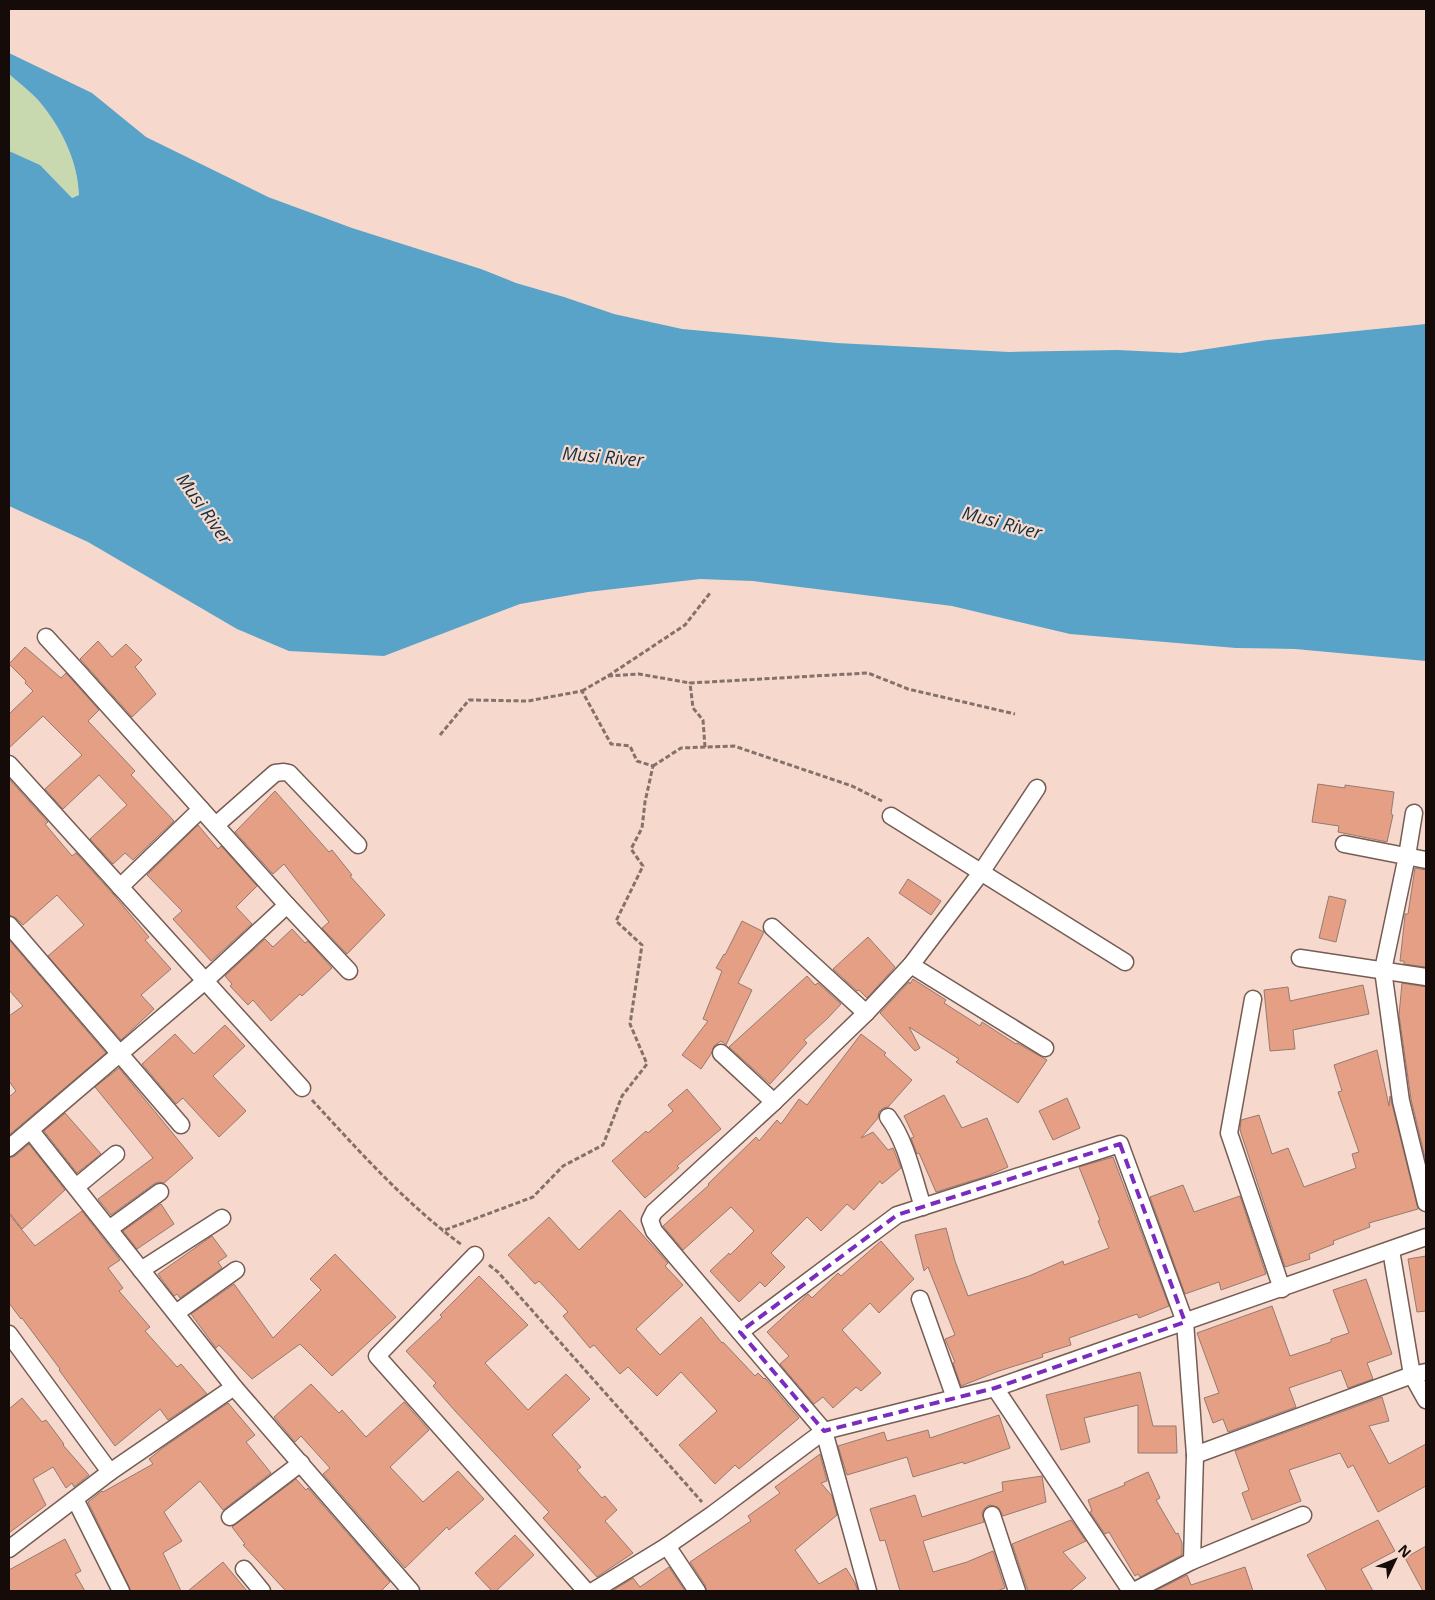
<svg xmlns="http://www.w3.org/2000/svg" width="1435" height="1600" font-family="'Open Sans',sans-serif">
	<rect width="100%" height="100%" fill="#f6d8cd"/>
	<path fill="#c9d9af" d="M9 74C20 84 34 94 43 106 63 131 78 163 79 195L72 198 40 165 9 151Z"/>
	<path fill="#59a3c8" d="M9 53 92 93 146 137 268 197 352 228 481 269 516 283 564 297 614 314 682 329 837 343 1009 352 1117 350 1181 353 1267 340 1426 324V661L1295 649 1236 648 1070 634 952 606 753 581 700 579 588 592 520 604 384 656 289 651 237 629 88 542 9 506V151L40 165 72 198 79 195C78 163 63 131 43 106 34 94 20 84 9 74Z"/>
	<g fill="#e59f85" stroke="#967a70">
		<path d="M98 641 112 657 126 644 142 660 135 667 156 694 132 717 80 659Z"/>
		<path d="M25 647 61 678 66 673 99 710 88 721 135 771 131 775 174 821 133 860 125 853 113 864 90 839 127 805 99 775 63 809 45 789 82 755 43 716 9 748V714L33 691 25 683 26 681 9 664Z"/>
		<path d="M9 779 48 822 45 824 72 856 76 853 114 895 149 937 145 940 171 969 141 995 154 1009 121 1040 48 956 84 925 57 895 23 925 16 918 9 915Z"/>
		<path d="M1318 784 1345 788V785L1394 792 1391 814 1393 815 1387 842 1338 832 1339 826 1312 822Z"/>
		<path d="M275 791 329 852 332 850 352 875 350 876 385 915 347 954 322 928 329 922 284 864 273 874 235 832Z"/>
		<path d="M198 825 218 849 221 846 257 886 236 907 252 924 211 961 173 919 182 911 147 875Z"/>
		<path d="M1415 868 1426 870V967L1404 964V961H1400L1405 916V914H1408Z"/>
		<path d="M908 879 941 901 931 915 899 893Z"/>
		<path d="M1329 896 1346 900 1336 942 1319 938Z"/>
		<path d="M742 921 764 932 738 983 752 990 726 1045 721 1041 714 1046 711 1054 701 1069 682 1055 708 1021 703 1019 722 971 716 968 724 954 725 955Z"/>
		<path d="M292 929 305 943 308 941 332 968 302 996 300 994 271 1021 253 1000 248 1005 230 986 232 984 225 976 265 939 273 947Z"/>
		<path d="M868 937 895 967 867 998 859 990 857 991 833 969Z"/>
		<path d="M9 940 106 1053 9 1135V1097L16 1091 9 1081V1016L23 1006 9 990Z"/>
		<path d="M807 976 815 985 818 983 841 1004 828 1018 804 1040 807 1043 770 1084 729 1047Z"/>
		<path d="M913 979 946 1000 944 1003 980 1026 982 1022 1016 1044 1017 1043 1047 1060 1018 1103 956 1062 959 1059 909 1027 920 1048 915 1051 880 1013 909 982 910 984Z"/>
		<path d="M1402 983 1426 987V1162L1411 1099 1399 1015Z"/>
		<path d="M1363 985 1369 1014 1293 1030 1295 1049 1270 1051 1264 990 1288 987 1290 1001Z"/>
		<path d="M225 1025 245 1046 213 1076 246 1111 219 1137 183 1098 176 1104 142 1064 175 1034 194 1054Z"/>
		<path d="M861 1034 886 1053 884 1055 912 1080 888 1107 883 1108 879 1112 878 1118 861 1138 873 1132 888 1150 893 1148 901 1168 882 1184 880 1181 854 1210 847 1204 821 1231 807 1217 771 1253 785 1267 765 1287 760 1282 739 1302 710 1271 729 1253 730 1255 754 1231 731 1207 683 1250 663 1226 709 1185 708 1184 756 1137 759 1141 777 1120 781 1124 799 1099 807 1105Z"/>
		<path d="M1377 1050 1389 1106 1390 1096 1418 1209 1369 1223 1370 1227 1333 1241 1334 1244 1309 1254 1310 1259 1285 1267 1240 1130 1241 1120 1259 1115 1272 1154 1288 1148 1304 1187 1356 1168 1352 1154 1359 1152 1338 1092 1342 1091 1334 1065Z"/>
		<path d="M119 1068 193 1158 164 1183 158 1182 154 1184 111 1215 98 1199 153 1158 95 1087Z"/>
		<path d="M687 1089 721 1129 677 1166 679 1168 645 1198 612 1161 646 1131 648 1133 673 1111 668 1105Z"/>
		<path d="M944 1095 962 1128 987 1118 1008 1167 987 1176 936 1192 919 1153 917 1154 911 1138 914 1137 904 1116Z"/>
		<path d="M1067 1098 1080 1128 1053 1140 1039 1111Z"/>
		<path d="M65 1113 101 1154 77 1173 44 1131Z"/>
		<path d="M29 1144 65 1190 22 1229 9 1212V1158L15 1156Z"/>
		<path d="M1113 1157 1169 1306 1139 1318 1137 1314 1069 1338 1071 1345 1042 1354 1043 1357 999 1371 961 1386 953 1363 955 1362 945 1339 955 1335 928 1267 924 1271 915 1235 946 1228 955 1261 968 1296 1029 1276 1063 1261 1064 1265 1109 1248 1098 1221 1100 1220 1079 1167Z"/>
		<path d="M1183 1185 1194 1212 1240 1196 1266 1274 1221 1290 1219 1282 1185 1294 1150 1197Z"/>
		<path d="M161 1204 174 1224 137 1249 123 1231Z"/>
		<path d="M620 1210 668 1263 665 1266 683 1285 636 1329 660 1355 701 1317 722 1343 723 1342 755 1376 758 1373 764 1379 765 1378 799 1418 739 1469 735 1465 715 1484 679 1445 717 1411 681 1372 657 1396 628 1367 620 1374 594 1345 590 1348 563 1316 568 1312 539 1281 535 1284 508 1255 549 1217 579 1250Z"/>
		<path d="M82 1211 120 1260 108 1268 123 1288 119 1291 150 1327 145 1331 177 1367 181 1364 207 1394 168 1420 160 1409 115 1446 59 1370 60 1369 22 1318 21 1319 9 1303V1214L35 1246Z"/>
		<path d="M212 1236 227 1256 218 1262 222 1268 180 1298 177 1294 174 1296 158 1274Z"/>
		<path d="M881 1241 914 1279 879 1313 870 1303 842 1330 881 1373 861 1391 856 1387 833 1408 823 1397 814 1404 780 1364 789 1356 767 1332 808 1294 812 1298 838 1273 841 1276Z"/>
		<path d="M335 1254 396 1317 332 1376 300 1344 252 1379 219 1345 216 1348 191 1314 234 1284 273 1338 321 1290 310 1279Z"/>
		<path d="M1426 1256V1311L1417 1312 1408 1259Z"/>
		<path d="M479 1276 528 1325 485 1363 528 1410 566 1374 590 1399 552 1435 581 1467 577 1470 602 1498 605 1496 617 1510 605 1521 633 1553 597 1577 543 1518 549 1512 456 1412 433 1386 436 1383 406 1351 442 1317 440 1315Z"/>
		<path d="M1366 1279 1392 1354 1367 1363 1373 1379 1348 1388 1341 1370 1289 1388 1296 1407 1228 1432 1223 1419 1213 1423 1204 1398 1219 1393 1197 1333 1272 1306 1290 1356 1331 1342V1339L1349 1333 1333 1290Z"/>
		<path d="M1140 1372 1153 1426H1176L1177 1453H1138V1405L1084 1418 1090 1442 1061 1450 1046 1395Z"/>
		<path d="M311 1384 339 1413 342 1410 366 1437 404 1402 429 1430 390 1467 423 1502 458 1471 484 1499 449 1530 447 1527 405 1568 323 1474 330 1468 301 1436 295 1442 274 1417Z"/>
		<path d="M1382 1397 1389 1421 1369 1426 1389 1464 1426 1444V1486L1378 1512 1353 1465 1348 1468 1340 1453 1289 1470 1301 1501 1252 1520 1242 1493 1249 1490 1235 1451Z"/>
		<path d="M22 1398 42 1422 46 1420 64 1444 63 1445 89 1475 74 1487 72 1483 66 1488 53 1467 33 1479 46 1505 9 1533V1409Z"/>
		<path d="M228 1403 255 1435 246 1442 271 1473 223 1510 200 1481 164 1512 182 1541 163 1553 181 1591H131L88 1502 102 1491 103 1492 153 1464 149 1459 164 1447Z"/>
		<path d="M999 1415 1010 1448 964 1464 963 1462 913 1477 907 1457 847 1475 838 1446 884 1432 887 1441 928 1430 930 1438Z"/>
		<path d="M820 1454 827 1481 821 1483 832 1496 837 1515 795 1550 819 1584 846 1568 855 1583 858 1591H707L705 1585 690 1562 751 1521 748 1516 780 1493 775 1487Z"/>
		<path d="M1148 1472 1160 1498 1156 1500 1176 1534 1178 1533 1182 1543V1555L1140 1577 1138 1574 1135 1576 1109 1532 1105 1534 1090 1512 1092 1511 1088 1500 1125 1485 1124 1483Z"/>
		<path d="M1042 1476 1046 1502 1003 1516 998 1507 989 1505 985 1508 982 1512 984 1522 923 1541 933 1572 967 1562 993 1551 1005 1588 997 1591H900L885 1540 880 1541 870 1509 915 1495 922 1517 1003 1491 1002 1482Z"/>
		<path d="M296 1479 306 1490 308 1488 390 1582 381 1591H286L243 1545 245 1544 232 1527Z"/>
		<path d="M1071 1520 1086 1541 1063 1552 1086 1578 1070 1591H1028L1012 1544Z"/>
		<path d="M1378 1520 1395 1551 1361 1569 1373 1591H1327L1307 1555Z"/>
		<path d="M515 1535 534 1555 496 1591H492L475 1573Z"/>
		<path d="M65 1539 81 1571 75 1574 85 1591H9V1570Z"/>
		<path d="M1426 1546V1591H1423L1405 1558Z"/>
		<path d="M223 1562 247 1591H188Z"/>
		<path d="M669 1567 685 1591H612L633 1578 640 1587Z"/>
		<path d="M1245 1567 1253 1591H1155L1187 1575 1191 1585Z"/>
	</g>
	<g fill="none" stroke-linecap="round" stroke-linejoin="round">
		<g stroke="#765c53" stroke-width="19">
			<g id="minor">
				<path d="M46 637 79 673 287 905 349 971"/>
				<path d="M9 764 302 1088"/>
				<path d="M1414 813 1407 856 1383 970 1401 1101 1426 1203"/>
				<path d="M891 816 1125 962"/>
				<path d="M216 825 275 773 284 772 289 773 358 845"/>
				<path d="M1344 844 1426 860"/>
				<path d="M120 887 201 809"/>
				<path d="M9 925 181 1125"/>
				<path d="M772 927 866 1013"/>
				<path d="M1300 958 1426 977"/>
				<path d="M911 965 1045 1048"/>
				<path d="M1253 999 1229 1133 1282 1289"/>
				<path d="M721 1053 774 1102"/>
				<path d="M888 1117C907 1143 913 1177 923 1207"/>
				<path d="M31 1131 234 1387 411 1591"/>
				<path d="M9 1148 205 981 287 905"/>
				<path d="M76 1187 116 1154"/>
				<path d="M109 1229 160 1192"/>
				<path d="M1391 1250 1412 1375 1426 1400"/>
				<path d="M475 1255 377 1356 586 1591"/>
				<path d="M141 1270 222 1218"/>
				<path d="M920 1299 955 1398"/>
				<path d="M176 1313 236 1270"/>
				<path d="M740 1332 897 1215 1120 1144 1185 1322 1195 1455 1192 1561 1134 1591"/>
				<path d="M9 1334 110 1472"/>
				<path d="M995 1388 1131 1591"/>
				<path d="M1195 1455 1412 1375 1426 1372"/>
				<path d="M75 1499 121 1591"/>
				<path d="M992 1515 1017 1591"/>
				<path d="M230 1517 301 1463"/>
				<path d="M667 1546 697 1591"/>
				<path d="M9 1549 110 1472 234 1387"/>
				<path d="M1192 1561 1303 1515"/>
				<path d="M244 1569 262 1591"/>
				<path d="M593 1591 667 1546 713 1514 824 1431 995 1388 1426 1237"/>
				<path d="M868 1591 824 1431 654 1231 650 1220 654 1212 774 1102 866 1013 911 965 980 874 1037 788"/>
			</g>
		</g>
		<g stroke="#85716a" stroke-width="3" stroke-dasharray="5 2.5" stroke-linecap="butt">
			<path d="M608 676 685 625 710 593"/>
			<path d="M582 691 608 676 639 674 690 683"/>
			<path d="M440 735 469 700 528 701 582 691 611 744 630 746 637 761 653 766 645 802 642 828 631 849 643 866 616 921 642 945 630 1024 647 1064 622 1096 603 1145 563 1166 533 1197 442 1231"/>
			<path d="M705 747 703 720 693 708 690 683 868 673 908 689 1015 714"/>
			<path d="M653 766 681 748 734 746 852 786 882 801"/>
			<path d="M312 1100C359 1151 406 1204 462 1245"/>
			<path d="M489 1265 498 1272 702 1502"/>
		</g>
		<use href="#minor" stroke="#fff" stroke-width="16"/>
	</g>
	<path fill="none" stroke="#7b2cbf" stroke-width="4" stroke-dasharray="10 6" stroke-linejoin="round" d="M1120 1144 1185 1322 995 1388 824 1431 740 1332 897 1215Z"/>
	<g text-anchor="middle" stroke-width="4.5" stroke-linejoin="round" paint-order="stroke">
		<g font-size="18" font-style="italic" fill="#0d2f3f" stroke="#f6d8cd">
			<text transform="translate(603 457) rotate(5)" y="6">Musi River</text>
			<text transform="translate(204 509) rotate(55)" y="6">Musi River</text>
			<text transform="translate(1002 523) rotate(15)" y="6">Musi River</text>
		</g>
	</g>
	<rect width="1435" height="1600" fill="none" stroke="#150b08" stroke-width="20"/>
	<g transform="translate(1395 1560) rotate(47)" stroke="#f6d8cd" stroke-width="4" paint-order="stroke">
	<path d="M0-4L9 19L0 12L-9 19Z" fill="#150b08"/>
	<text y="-8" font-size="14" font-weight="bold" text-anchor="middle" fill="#150b08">N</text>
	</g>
</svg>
